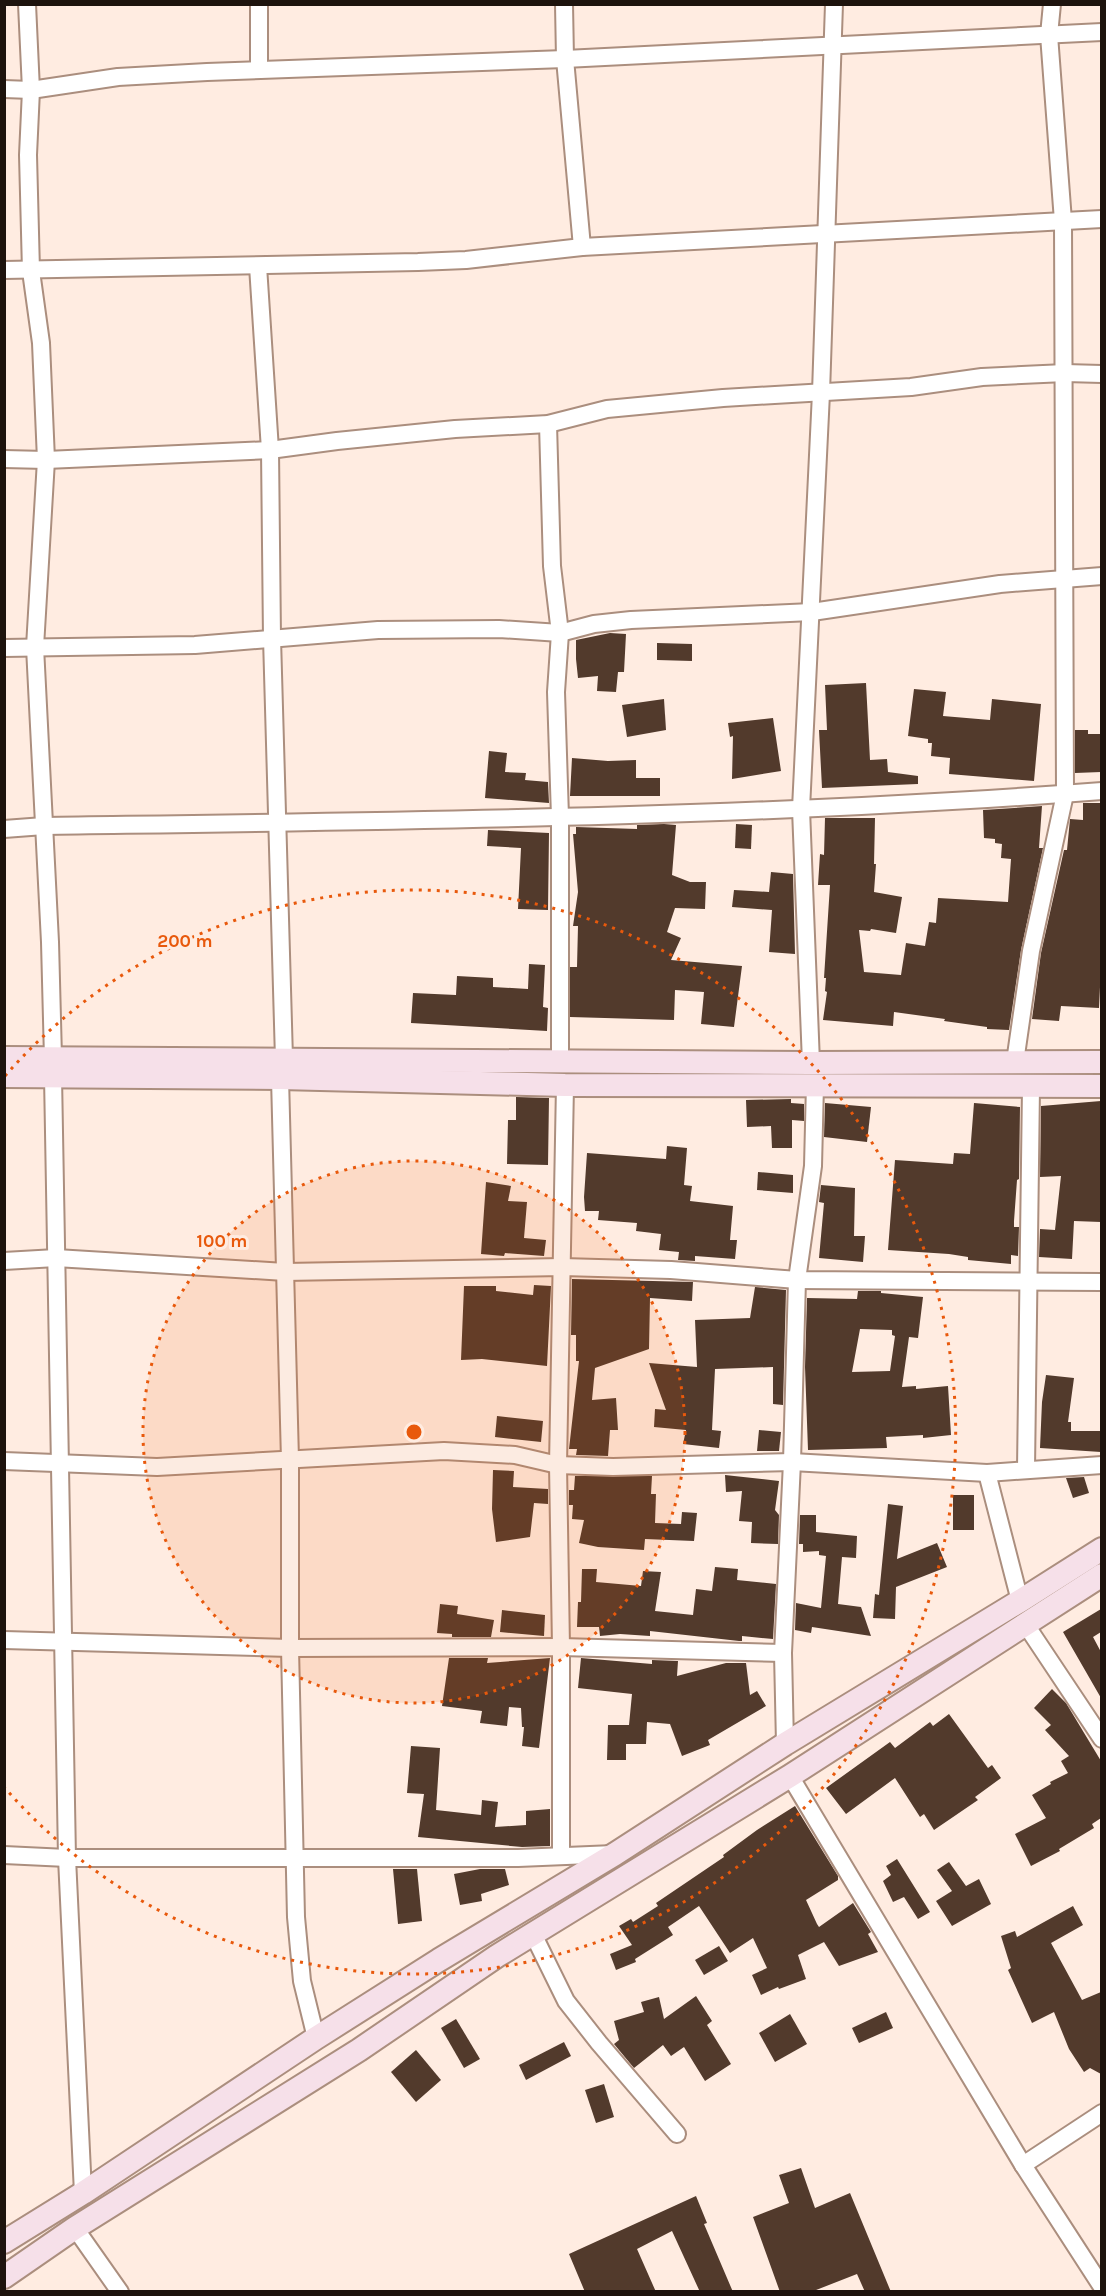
<svg xmlns="http://www.w3.org/2000/svg" width="1106" height="2296" font-family="Karla,sans-serif">
	<rect width="100%" height="100%" fill="#ffece1"/>
	<g fill="#523a2c" fill-rule="evenodd">
		<path d="M610 633 626 634 624 672H618L616 692 597 691 598 676 578 678 576 659V640Z"/>
		<path d="M657 643 692 644V661L657 660Z"/>
		<path d="M866 683 870 760 887 759 888 772 918 776V784L822 788 819 730H827L825 685Z"/>
		<path d="M914 689 946 692 943 716 990 720 992 699 1041 704 1034 781 949 774 950 758 931 756 932 743H928V739L908 736Z"/>
		<path d="M664 699 666 730 627 737 622 705Z"/>
		<path d="M773 718 781 771 732 779 733 736 730 737 728 723Z"/>
		<path d="M1075 730H1088V734H1101V772L1075 773Z"/>
		<path d="M489 751 507 753 505 772 526 773 525 780 548 782 549 803 485 798Z"/>
		<path d="M572 758 608 761 636 760V778H660V796H570Z"/>
		<path d="M1083 803H1101V966L1099 1008 1061 1006 1059 1021 1032 1019 1041 953 1064 850H1067L1070 819 1083 820Z"/>
		<path d="M1042 806 1039 848H1043L1021 950 1009 1030 987 1029V1027L944 1021 945 1019 894 1012 893 1026 823 1020 827 992 825 991 826 978H824L830 885H818L820 854 824 855 825 818H875L874 864H876L874 892 902 897 896 933 871 929 870 931 859 930 864 972 901 975 906 943 925 946 929 922 936 923 938 898 1008 902 1011 859 1001 858 1002 844 995 843V839L984 838 983 810Z"/>
		<path d="M664 824 676 825 672 875 690 882H706L705 909 675 908 667 932 681 938 671 960 742 966 734 1027 701 1024 704 992 675 990 674 1020 570 1017V967H577L578 926H573L578 892 573 834H576V827L637 829V825Z"/>
		<path d="M736 824 752 825 751 849 735 848Z"/>
		<path d="M488 830 549 833 548 910 518 909 521 848 487 846Z"/>
		<path d="M771 872 793 874 795 954 769 952 772 910 732 907 734 890 769 892Z"/>
		<path d="M529 964 545 965 543 1007 548 1008 547 1031 411 1023 413 993 456 995 457 976 493 978V987L528 989Z"/>
		<path d="M516 1097 549 1098 548 1165 507 1164 508 1120H516Z"/>
		<path d="M791 1099V1103L804 1104V1121L792 1120V1148H772L771 1126 747 1127 746 1100Z"/>
		<path d="M1101 1101V1222L1074 1221 1072 1259 1039 1257 1040 1229 1055 1230 1061 1176 1040 1177 1041 1106Z"/>
		<path d="M825 1103 871 1107 867 1142 824 1137Z"/>
		<path d="M974 1103 1020 1107 1019 1179 1017 1180 1014 1221V1227H1019L1018 1256 1011 1255V1264L968 1260V1257L949 1254 888 1250 895 1160 953 1164 954 1153 970 1154Z"/>
		<path d="M667 1146 687 1148 684 1185 692 1186 690 1201 733 1206 730 1240H737L735 1259 695 1256V1261L678 1260 679 1252 659 1250 661 1234 636 1231 637 1223 598 1220 599 1211H585L584 1197 587 1153 666 1159Z"/>
		<path d="M758 1172 793 1175V1193L757 1190Z"/>
		<path d="M486 1182 511 1186 508 1201 527 1202 524 1238 546 1240 544 1256 505 1253 504 1256 481 1254Z"/>
		<path d="M821 1185 855 1188 854 1236H865L863 1262 819 1258 824 1203 819 1202Z"/>
		<path d="M572 1279 693 1282 692 1301 650 1298 649 1349 595 1368 592 1400 616 1398 618 1430H610L608 1456 576 1455 577 1449H569L579 1361H576V1335H571Z"/>
		<path d="M534 1285 551 1286 547 1366 482 1359 461 1360 464 1286H496V1291L533 1295Z"/>
		<path d="M755 1287 786 1290 783 1405 773 1404V1367L715 1369 712 1430 721 1431 719 1448 683 1444 686 1430 654 1427 655 1409 666 1410 649 1363 697 1367 695 1320 750 1318Z"/>
		<path d="M858 1291H881V1293L923 1297 918 1338 909 1337 902 1387 916 1386V1389L948 1386 951 1435 923 1438V1435L886 1437 887 1448 808 1450 805 1367 807 1298 857 1299ZM860 1329 892 1330V1335L895 1336 890 1371 852 1372Z"/>
		<path d="M1046 1375 1074 1378 1068 1422H1071V1431H1101V1452L1040 1448 1042 1402Z"/>
		<path d="M497 1416 543 1421 541 1442 495 1437Z"/>
		<path d="M759 1430 781 1432 779 1451H757Z"/>
		<path d="M493 1470 514 1471 513 1487 548 1489V1504L534 1503 530 1537 496 1542 492 1509Z"/>
		<path d="M725 1475 779 1481 775 1510 779 1515 778 1544 751 1543 752 1522 739 1521 742 1491 726 1492Z"/>
		<path d="M575 1476H652L651 1494H656L655 1523 681 1524 682 1512 697 1513 694 1541 645 1539 644 1550 598 1547 579 1543 584 1520 572 1519 573 1505H569V1490H574Z"/>
		<path d="M1084 1477 1089 1493 1073 1498 1066 1478Z"/>
		<rect x="953" y="1495" width="21" height="35"/>
		<path d="M888 1504 903 1506 897 1559 937 1543 947 1567 896 1587 895 1619 873 1618 875 1594 879 1595Z"/>
		<path d="M800 1515H816V1532L857 1536 856 1558 842 1557 838 1604 861 1607 871 1636 812 1627 811 1633 795 1630 796 1603 821 1608 826 1556 819 1555V1551L803 1552V1544H799Z"/>
		<path d="M715 1567 738 1569 737 1580 776 1584 773 1639 742 1636V1641H739L650 1631V1636L620 1634 600 1636 599 1627H577L578 1602H581L582 1569H597L596 1582 641 1586 643 1571 661 1572 655 1611 693 1615 696 1589 712 1591Z"/>
		<path d="M440 1604 458 1606 457 1614 494 1620 491 1637H452V1634L437 1633Z"/>
		<path d="M1101 1609V1632L1093 1637 1101 1652V1698L1063 1632Z"/>
		<path d="M502 1610 545 1615 544 1636 500 1632Z"/>
		<path d="M449 1658H488L487 1663 550 1658 539 1748 522 1746 524 1727H522L521 1708 509 1707 507 1726 480 1723 482 1711 442 1706Z"/>
		<path d="M581 1658 652 1664V1660L678 1661 677 1676 726 1663H746L750 1695 757 1691 766 1706 708 1740 710 1745 682 1756 670 1724 647 1722 646 1744H626V1760H607L608 1725H629L632 1694 578 1688Z"/>
		<path d="M1052 1689 1066 1703 1101 1761V1818L1092 1824 1094 1828 1059 1849 1060 1851 1031 1866 1015 1834 1046 1818 1032 1795 1051 1784 1050 1782 1068 1773 1061 1761 1069 1756 1045 1730 1051 1725 1034 1708Z"/>
		<path d="M949 1714 988 1768 992 1765 1001 1778 975 1797 978 1800 934 1830 924 1814 920 1817 895 1778 846 1814 826 1788 890 1742 895 1748 930 1722 933 1726Z"/>
		<path d="M411 1746 440 1748 436 1810 481 1815 482 1800 498 1802 495 1827 526 1825V1811L550 1809V1846L522 1847 418 1837 424 1794 407 1793Z"/>
		<path d="M795 1806 838 1876V1880L806 1900 817 1924 819 1927 853 1903 871 1932 868 1934 878 1952 839 1966 824 1942 798 1955 806 1979 779 1989 778 1987 761 1995 752 1975 767 1968 753 1938 730 1953 699 1906 668 1927 673 1935 635 1959 636 1962 616 1970 610 1954 632 1945 619 1926 631 1919 633 1922 658 1906 656 1903 724 1857 723 1855 757 1830Z"/>
		<path d="M897 1859 930 1912 918 1919 904 1897 893 1902 883 1881 891 1875 886 1866Z"/>
		<path d="M949 1862 966 1886 979 1879 991 1904 952 1926 936 1901 952 1891 937 1870Z"/>
		<path d="M393 1869H417L422 1921 398 1924Z"/>
		<path d="M480 1869H505L509 1885 481 1894 482 1901 460 1905 454 1874Z"/>
		<path d="M1073 1906 1083 1925 1051 1943 1082 2000 1101 1992V2074L1090 2068 1084 2072 1069 2049 1054 2012 1032 2023 1008 1970 1011 1968 1001 1936 1015 1931 1017 1937Z"/>
		<path d="M719 1946 728 1961 704 1975 695 1960Z"/>
		<path d="M696 1996 712 2021 707 2025 731 2064 705 2081 684 2047 671 2056 663 2045 634 2068 614 2044 619 2040 614 2021 644 2012 641 2002 659 1997 664 2019Z"/>
		<path d="M886 2012 893 2028 859 2043 852 2028Z"/>
		<path d="M790 2014 807 2044 775 2062 759 2033Z"/>
		<path d="M456 2019 480 2059 464 2068 441 2028Z"/>
		<path d="M564 2042 571 2056 526 2080 519 2065Z"/>
		<path d="M416 2050 441 2080 416 2102 391 2072Z"/>
		<path d="M604 2084 614 2117 596 2123 585 2090Z"/>
		<path d="M801 2168 815 2208 850 2193 891 2292H865L857 2274 811 2292H780L753 2217 789 2203 779 2175Z"/>
		<path d="M696 2196 707 2223 704 2224 733 2292H700L672 2231 637 2249 656 2292H585L569 2254Z"/>
	</g>
	<g fill="none" stroke-linecap="round" stroke-linejoin="round">
		<g stroke="#ab8e7e" stroke-width="20">
			<g id="street">
				<path d="M27 4 31 90 28 155 31 271 41 343 46 460 35 647 50 942 53 1058"/>
				<path d="M259 4V70"/>
				<path d="M564 4 565 59 582 247"/>
				<path d="M4 89 31 90 118 77 207 72 565 59 1102 32"/>
				<path d="M258 266 270 450 272 638 284 1059"/>
				<path d="M4 270 418 262 466 260 582 247 1102 219"/>
				<path d="M548 424 552 566 560 633 556 692 560 817V1061"/>
				<path d="M4 459 46 460 270 450 337 441 455 429 548 424 607 409 723 398 911 387 982 377 1065 373 1102 374"/>
				<path d="M4 648 195 645 378 630 499 629 560 633 594 624 631 620 812 612 1000 584 1102 576"/>
				<path d="M4 829 44 826C396 821 750 818 1102 791"/>
				<path d="M1015 1062 1031 951 1065 794 1063 221 1049 35 1052 4"/>
				<path d="M811 1063 801 809 821 393 834 4"/>
				<path d="M53 1076 67 1858 83 2193"/>
				<path d="M280 1078 290 1460V1648L296 1917 302 1981 316 2038"/>
				<path d="M4 1261 56 1258 285 1272 562 1267 671 1270 797 1280 1102 1282"/>
				<path d="M4 1461 157 1467 444 1451 515 1455 558 1465 613 1467 792 1462 987 1473 1102 1465"/>
				<path d="M1026 1469 1031 1087"/>
				<path d="M987 1473 1020 1601"/>
				<path d="M1026 1625 1102 1739"/>
				<path d="M4 1640 290 1648 561 1647 783 1653"/>
				<path d="M785 1744 783 1653 792 1462 797 1280 813 1166 815 1084"/>
				<path d="M790 1776 1023 2165 1102 2287"/>
				<path d="M4 1855 67 1858H518L614 1854"/>
				<path d="M561 1855V1647L558 1465 565 1085"/>
				<path d="M533 1934 566 2001 599 2043 677 2134"/>
				<path d="M1023 2165 1102 2113"/>
				<path d="M75 2228 120 2292"/>
			</g>
		</g>
		<g stroke="#ab8e7e" stroke-width="26">
			<g id="secondary">
				<path d="M4 1058 811 1063 1102 1062"/>
				<path d="M4 1076 280 1078 565 1085 1102 1086"/>
				<path d="M4 2242 83 2193 316 2038 439 1960 615 1854 785 1744 1020 1601 1102 1549"/>
				<path d="M4 2277 75 2228 359 2050 497 1956 790 1776 1102 1575"/>
			</g>
		</g>
		<use href="#street" stroke="#fff" stroke-width="16"/>
		<use href="#secondary" stroke="#f6e0e9" stroke-width="22"/>
	</g>
	<circle cx="414" cy="1432" r="271" fill="#e8590c" fill-opacity=".12"/>
	<g fill="none" stroke="#e8590c" stroke-width="3" stroke-dasharray="3 6">
		<circle cx="414" cy="1432" r="271"/>
		<path d="M5 1076A542 542 0 1 1 5 1788"/>
	</g>
	<circle cx="414" cy="1432" r="9" fill="#e8590c" stroke="#ffece1" stroke-width="3"/>
	<g font-size="18" text-anchor="middle" font-weight="bold" fill="#e8590c" stroke="#ffece1" stroke-width="6" stroke-linejoin="round" paint-order="stroke">
		<text x="185" y="947">200 m</text>
		<text x="222" y="1247">100 m</text>
	</g>
	<rect width="1106" height="2296" fill="none" stroke="#1d130d" stroke-width="12"/>
</svg>
